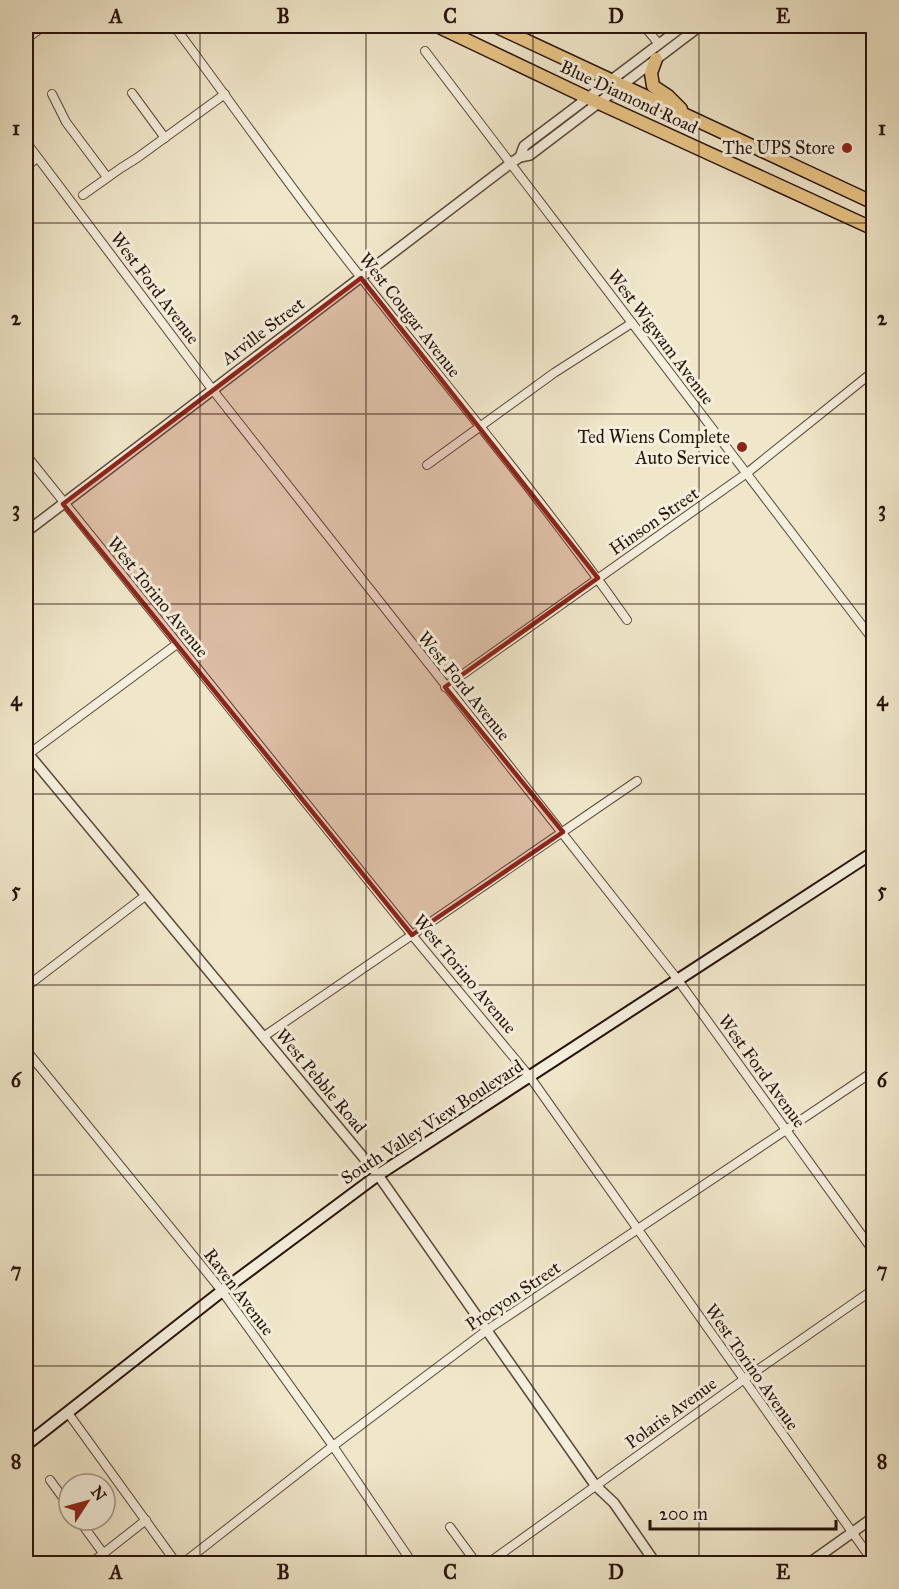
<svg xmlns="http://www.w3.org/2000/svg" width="899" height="1589" font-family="'IM FELL Great Primer',serif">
	<rect width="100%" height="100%" fill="#f0e7ca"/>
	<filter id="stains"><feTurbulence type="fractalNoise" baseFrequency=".00333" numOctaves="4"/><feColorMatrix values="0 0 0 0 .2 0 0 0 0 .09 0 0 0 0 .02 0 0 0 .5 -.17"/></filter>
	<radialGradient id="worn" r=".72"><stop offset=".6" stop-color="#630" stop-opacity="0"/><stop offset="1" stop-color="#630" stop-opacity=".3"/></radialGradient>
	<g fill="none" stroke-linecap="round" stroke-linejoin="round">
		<g stroke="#5a483a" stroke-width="10">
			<g id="minor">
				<path d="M174 26C237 110 297 198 363 280 452 393 545 503 627 620"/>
				<path d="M644 26 659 44"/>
				<path d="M26 39 44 26"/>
				<path d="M425 51 874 641"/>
				<path d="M132 93 165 138"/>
				<path d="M52 94 66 122 107 177"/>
				<path d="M26 142 212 389 678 980 874 1252"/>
				<path d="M26 167 37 158"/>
				<path d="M83 195 121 168 137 158 225 94"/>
				<path d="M26 455 412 935 530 1077 874 1563"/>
				<path d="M427 465 554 373 632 323"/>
				<path d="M445 687 747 473 874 371"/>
				<path d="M26 756 177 644"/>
				<path d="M26 987 145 896"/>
				<path d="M263 1037 637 781"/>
				<path d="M26 1050 222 1291 333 1446 413 1564"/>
				<path d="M68 1413 177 1564"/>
				<path d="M50 1480 69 1506"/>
				<path d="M79 1520 103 1553"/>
				<path d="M450 1527 477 1564"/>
				<path d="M90 1564 146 1520"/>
				<path d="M182 1564 333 1446 487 1330 874 1071"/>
				<path d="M487 1564 743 1380 874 1289"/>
			</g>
		</g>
		<g stroke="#5a483a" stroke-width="12">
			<g id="tertiary">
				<path d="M520 157 524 146 683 26"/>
				<path d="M26 532 511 163 520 157 530 155 700 26"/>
				<path d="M26 751 378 1175 595 1485 614 1503 656 1564"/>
				<path d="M808 1564 874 1517"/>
			</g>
		</g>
		<g stroke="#28130a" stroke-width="14">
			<path id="secondary" d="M26 1445 222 1291 378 1175 874 852"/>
		</g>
		<g stroke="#28130a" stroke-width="15">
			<g id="trunk">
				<path d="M437 26 588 98 874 229"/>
				<path d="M495 26 874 203"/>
				<path d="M656 59 651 73 653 86 668 96 681 109"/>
			</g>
		</g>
		<use href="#minor" stroke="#f5efdd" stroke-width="8"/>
		<use href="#tertiary" stroke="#f5efdd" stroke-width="9"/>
		<use href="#secondary" stroke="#f5efdd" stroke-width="10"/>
		<use href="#trunk" stroke="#e8c485" stroke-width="12"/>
	</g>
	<path fill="#8f2418" fill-opacity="0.2" stroke="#8f2418" stroke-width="4.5" stroke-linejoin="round" d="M361 278 598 578 445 687 563 832 412 935 63 504Z"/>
	<path fill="none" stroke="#28130a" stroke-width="1.5" stroke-opacity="0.55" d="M200 26V1564M366 26V1564M533 26V1564M699 26V1564M26 223H874M26 414H874M26 604H874M26 794H874M26 985H874M26 1175H874M26 1366H874"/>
	<g fill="#8f2418" stroke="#f5efdd" stroke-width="2">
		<circle cx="847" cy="148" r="6"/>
		<circle cx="742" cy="447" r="6"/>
	</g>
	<g text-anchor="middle" stroke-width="6" stroke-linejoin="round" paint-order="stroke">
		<g font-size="18" fill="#28130a" stroke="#f5efdd">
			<text transform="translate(629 97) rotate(25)" y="6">Blue Diamond Road</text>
			<text transform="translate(155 288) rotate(53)" y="6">West Ford Avenue</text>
			<text transform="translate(410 315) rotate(52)" y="6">West Cougar Avenue</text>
			<text transform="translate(263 331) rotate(-37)" y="6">Arville Street</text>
			<text transform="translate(661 337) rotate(53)" y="6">West Wigwam Avenue</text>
			<text transform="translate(654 521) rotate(-35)" y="6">Hinson Street</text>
			<text transform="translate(158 597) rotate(51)" y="6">West Torino Avenue</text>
			<text transform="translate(464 686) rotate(51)" y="6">West Ford Avenue</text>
			<text transform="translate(465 974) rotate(50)" y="6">West Torino Avenue</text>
			<text transform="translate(762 1071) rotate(54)" y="6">West Ford Avenue</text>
			<text transform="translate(321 1081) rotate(50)" y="6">West Pebble Road</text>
			<text transform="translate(432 1122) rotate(-33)" y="6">South Valley View Boulevard</text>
			<text transform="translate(239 1292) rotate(53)" y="6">Raven Avenue</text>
			<text transform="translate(513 1296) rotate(-34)" y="6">Procyon Street</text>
			<text transform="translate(752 1367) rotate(55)" y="6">West Torino Avenue</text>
			<text transform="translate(671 1413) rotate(-36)" y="6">Polaris Avenue</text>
		</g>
		<g font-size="18" fill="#28130a" stroke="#f5efdd" text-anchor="end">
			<text x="835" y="154">The UPS Store</text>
			<text x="730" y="443">Ted Wiens Complete<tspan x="730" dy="21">Auto Service</tspan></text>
		</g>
	</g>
	<rect width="899" height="1589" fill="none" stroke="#f0e7ca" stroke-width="66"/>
	<g transform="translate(87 1502) rotate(54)"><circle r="28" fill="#f5efdd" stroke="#a39789" stroke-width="1.5"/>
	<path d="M0-4.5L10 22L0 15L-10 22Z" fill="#8f2418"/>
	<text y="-9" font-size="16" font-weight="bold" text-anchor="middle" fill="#28130a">N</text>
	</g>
	<path d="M650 1520v9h186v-9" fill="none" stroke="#28130a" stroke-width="3"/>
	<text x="659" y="1520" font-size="18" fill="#28130a" stroke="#f5efdd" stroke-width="4.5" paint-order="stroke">200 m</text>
	<rect x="33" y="33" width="833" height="1523" fill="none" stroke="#28130a" stroke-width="2"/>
	<g font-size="20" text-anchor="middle" font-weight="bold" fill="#28130a">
		<text x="116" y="23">A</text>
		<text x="283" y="23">B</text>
		<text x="450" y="23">C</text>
		<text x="616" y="23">D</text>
		<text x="783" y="23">E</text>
		<text x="16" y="135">1</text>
		<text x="882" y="135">1</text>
		<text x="16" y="325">2</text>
		<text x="882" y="325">2</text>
		<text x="16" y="516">3</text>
		<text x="882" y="516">3</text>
		<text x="16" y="706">4</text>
		<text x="882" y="706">4</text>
		<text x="16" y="897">5</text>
		<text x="882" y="897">5</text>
		<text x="16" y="1087">6</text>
		<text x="882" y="1087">6</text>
		<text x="16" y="1277">7</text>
		<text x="882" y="1277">7</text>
		<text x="16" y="1468">8</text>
		<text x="882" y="1468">8</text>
		<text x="116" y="1579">A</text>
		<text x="283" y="1579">B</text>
		<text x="450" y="1579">C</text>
		<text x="616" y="1579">D</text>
		<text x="783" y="1579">E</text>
	</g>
	<rect width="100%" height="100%" filter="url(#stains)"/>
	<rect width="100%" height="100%" fill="url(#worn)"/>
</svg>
